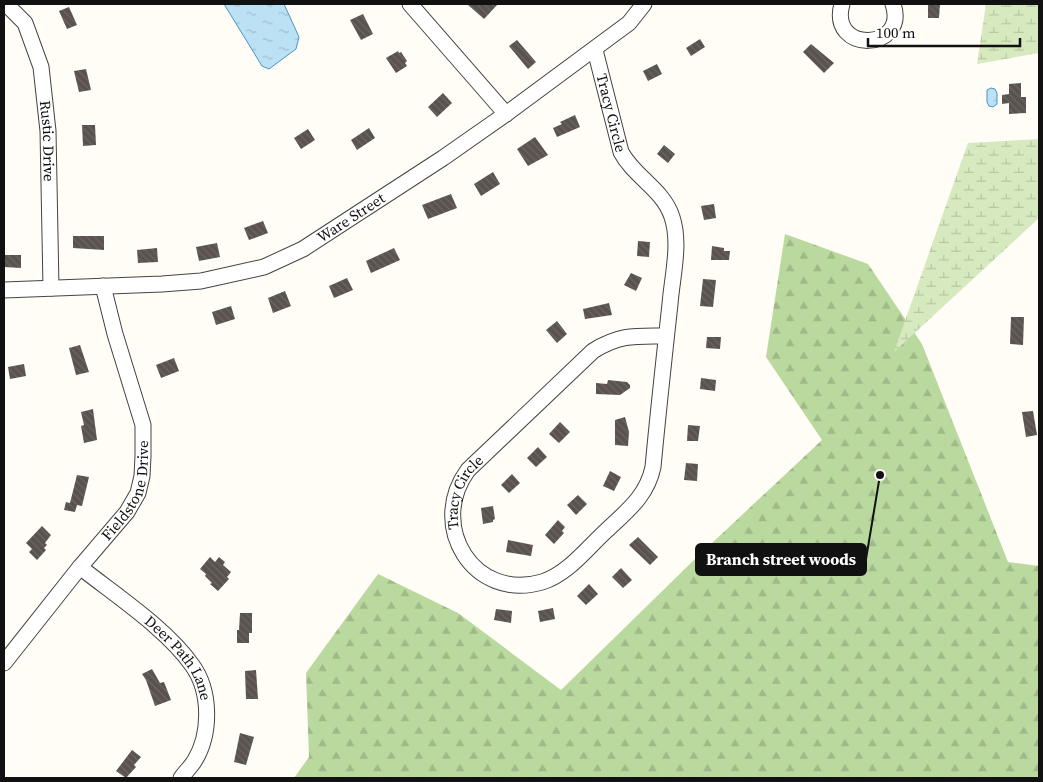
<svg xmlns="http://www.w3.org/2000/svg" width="1043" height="782" font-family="'Source Serif 4',serif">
	<defs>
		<pattern id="forest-firs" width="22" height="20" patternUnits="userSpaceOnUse" patternTransform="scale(1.25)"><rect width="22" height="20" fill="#bad99f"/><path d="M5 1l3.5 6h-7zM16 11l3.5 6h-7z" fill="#9fb988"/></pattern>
		<pattern id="wetland-marsh" width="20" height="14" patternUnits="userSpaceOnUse" patternTransform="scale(1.25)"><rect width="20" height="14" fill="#d6e9bf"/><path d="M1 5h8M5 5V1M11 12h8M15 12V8" fill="none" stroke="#b7c7a3"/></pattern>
		<pattern id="water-ripples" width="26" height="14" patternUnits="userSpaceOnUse" patternTransform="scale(1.25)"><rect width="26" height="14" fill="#bce0f4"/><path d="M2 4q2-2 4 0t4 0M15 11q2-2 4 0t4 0" fill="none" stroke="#a1bfd0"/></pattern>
		<pattern id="building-back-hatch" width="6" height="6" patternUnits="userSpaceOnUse" patternTransform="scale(1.25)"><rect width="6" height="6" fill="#59524e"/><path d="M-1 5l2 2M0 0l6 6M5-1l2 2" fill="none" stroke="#6c6663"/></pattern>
	</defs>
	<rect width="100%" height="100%" fill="#fffdf5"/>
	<path fill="url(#forest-firs)" d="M785 234 868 264 922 344 1008 562 1039 566V778H294L309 757 306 673 378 574 458 613 561 690 695 559 822 440 766 357Z"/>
	<g fill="url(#wetland-marsh)">
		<path d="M986 4H1039V53L977 64Z"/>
		<path d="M1039 139V218L894 352 968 143Z"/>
	</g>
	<g fill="url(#water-ripples)" stroke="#4597c9">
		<path d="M224 4H284L299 37 296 49 269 69 262 66Z"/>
		<path d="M991 88 995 89 997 93V104L993 107 989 106 987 102V90Z"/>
	</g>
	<g fill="url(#building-back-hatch)">
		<path d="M467 4H498L484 19Z"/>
		<path d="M928 4H940L939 18H928Z"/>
		<path d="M69 7 77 25 67 29 59 11Z"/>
		<path d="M363 14 373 34 361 40 350 20Z"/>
		<path d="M700 39 705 47 691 56 686 48Z"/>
		<path d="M517 40 536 62 528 69 509 46Z"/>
		<path d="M811 44 834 63 824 73 803 52Z"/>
		<path d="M398 51 399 53 401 52 407 61 405 63 407 66 396 73 386 58Z"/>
		<path d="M657 64 662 74 648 81 643 71Z"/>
		<path d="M86 69 91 90 79 92 74 71Z"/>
		<path d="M1021 83V97H1026V113L1009 114V103L1002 104V95L1009 94V84Z"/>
		<path d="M443 93 452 103 437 117 428 107Z"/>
		<path d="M575 115 580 127 557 137 553 128 562 124 560 122Z"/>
		<path d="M82 125H95L96 145 83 146Z"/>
		<path d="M369 128 375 138 357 150 351 140Z"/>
		<path d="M308 129 315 140 301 149 294 138Z"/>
		<path d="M535 137 548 155 528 166 517 149Z"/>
		<path d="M664 145 675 154 668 163 657 154Z"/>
		<path d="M493 172 500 184 481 196 474 184Z"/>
		<path d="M451 194 457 208 428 219 422 205Z"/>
		<path d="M714 204 716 218 704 220 701 206Z"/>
		<path d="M263 221 268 233 249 240 244 228Z"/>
		<path d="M73 236H104V250L73 248Z"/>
		<path d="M638 241 650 242 649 257 637 256Z"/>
		<path d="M217 243 220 257 199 261 196 247Z"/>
		<path d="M712 246 724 248V251H730L729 260H711Z"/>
		<path d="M157 248 158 262 138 263 137 250Z"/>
		<path d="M394 248 400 260 371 273 366 261Z"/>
		<path d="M4 255H21V268L4 267Z"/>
		<path d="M631 273 642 278 636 291 624 285Z"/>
		<path d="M347 278 353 290 334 298 329 286Z"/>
		<path d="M703 279 716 280 713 307 700 306Z"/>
		<path d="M285 291 291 306 273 313 268 298Z"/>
		<path d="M609 303 612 315 585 319 583 309Z"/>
		<path d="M231 306 235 319 216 325 212 312Z"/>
		<path d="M1011 317H1024L1023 345 1010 344Z"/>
		<path d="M557 321 567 334 557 343 546 330Z"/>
		<path d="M707 337H721L720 349 706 348Z"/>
		<path d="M80 345 89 372 76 375 69 348Z"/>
		<path d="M174 358 179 371 161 378 156 365Z"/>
		<path d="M24 364 26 376 10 379 8 367Z"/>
		<path d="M701 378 716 380 715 391 700 389Z"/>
		<path d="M608 380 627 382 630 385V388L620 395 596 394V383L607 384Z"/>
		<path d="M93 409 97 440 84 443 81 426 84 425 81 412Z"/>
		<path d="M1033 411 1037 435 1026 437 1022 412Z"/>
		<path d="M625 417 629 432 628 446 615 445V420Z"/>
		<path d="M560 422 570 432 559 443 549 434Z"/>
		<path d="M688 425 700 426 698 441H687Z"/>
		<path d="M538 447 547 457 536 467 527 458Z"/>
		<path d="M686 463 698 464 697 481 684 480Z"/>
		<path d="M610 471 621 477 614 491 603 486Z"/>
		<path d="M512 474 520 483 509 493 501 485Z"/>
		<path d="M77 475 89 477 82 506 77 505 75 512 64 510 66 502 70 503Z"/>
		<path d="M578 495 587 504 576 515 567 505Z"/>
		<path d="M493 506 495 519 493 520V522L483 524 481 508Z"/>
		<path d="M558 520 565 527 562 531 564 533 554 544 545 535Z"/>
		<path d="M42 526 51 535 45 543 47 545 44 548 46 550 37 560 29 552 32 549 26 543Z"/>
		<path d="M638 537 658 557 650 565 629 545Z"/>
		<path d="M508 540 533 545 531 556 506 552Z"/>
		<path d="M210 557 215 562 219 557 225 562 223 565 231 572 227 577 229 579 218 591 210 584 212 583 205 576 206 574 200 569Z"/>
		<path d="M621 568 632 580 623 588 612 577Z"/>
		<path d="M589 584 598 594 586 605 577 596Z"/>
		<path d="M553 608 555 619 540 622 538 611Z"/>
		<path d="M496 609 512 611 511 623 494 620Z"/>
		<path d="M240 613H252V633H249V643H237V630H239Z"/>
		<path d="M152 669 160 683 164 682 171 700 155 706 146 680 142 674Z"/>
		<path d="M256 670 258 699H246L245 671Z"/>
		<path d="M240 733 254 737 246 765 234 762Z"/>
		<path d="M132 750 141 757 134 765 136 767 126 778 116 771Z"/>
	</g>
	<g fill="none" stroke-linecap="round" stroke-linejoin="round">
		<g stroke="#444" stroke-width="17">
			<g id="minor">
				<path id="s1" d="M6 4 25 23 41 67 48 131 51 288"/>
				<path d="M410 4 506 114"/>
				<path d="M842 4C828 54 909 51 893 4"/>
				<path id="s2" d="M595 50 621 152C634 177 663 189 672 217 681 244 672 277 670 304 664 359 658 413 653 467 647 496 627 511 607 530 587 548 568 574 542 582 474 602 427 526 468 470L593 351C620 334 636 336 666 336"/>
				<path id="s3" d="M4 290 162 284 201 281 264 267 303 249 443 158 506 114 629 23 644 4"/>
				<path id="s4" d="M80 567C115 595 167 629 192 665 211 691 211 733 195 760 191 767 185 772 181 778"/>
				<path id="s5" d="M4 663 80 567 127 512 138 493 142 476 143 456V425L115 334 103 286"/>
			</g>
		</g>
		<use href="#minor" stroke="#fff" stroke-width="15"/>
	</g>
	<g text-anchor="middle" stroke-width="5" stroke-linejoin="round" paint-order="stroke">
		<g font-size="15" fill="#111" stroke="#fff">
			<text dy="5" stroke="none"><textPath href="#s2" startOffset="65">Tracy Circle</textPath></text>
			<text dy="5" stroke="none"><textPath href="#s1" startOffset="148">Rustic Drive</textPath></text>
			<text dy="5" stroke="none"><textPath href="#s3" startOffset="362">Ware Street</textPath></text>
			<text dy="5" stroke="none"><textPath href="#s5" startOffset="215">Fieldstone Drive</textPath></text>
			<text dy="5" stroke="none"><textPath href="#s2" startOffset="760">Tracy Circle</textPath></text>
			<text dy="5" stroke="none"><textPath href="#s4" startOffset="136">Deer Path Lane</textPath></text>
		</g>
	</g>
	<path fill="none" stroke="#111" stroke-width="2" d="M880 475L866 559"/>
	<circle fill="#111" stroke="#fff" stroke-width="2" cx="880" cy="475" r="5"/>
	<rect fill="#111" stroke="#111" stroke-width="2" x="696" y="544" width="170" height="31" rx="5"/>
	<g font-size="16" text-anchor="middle" font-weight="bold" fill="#fff">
		<text x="781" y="565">Branch street woods</text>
	</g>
	<rect width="1043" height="782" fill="none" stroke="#111111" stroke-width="10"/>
	<path d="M868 38v8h152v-8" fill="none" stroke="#111111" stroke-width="2.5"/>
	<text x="876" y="38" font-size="15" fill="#111111" stroke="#ffffff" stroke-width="4" paint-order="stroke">100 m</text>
</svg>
